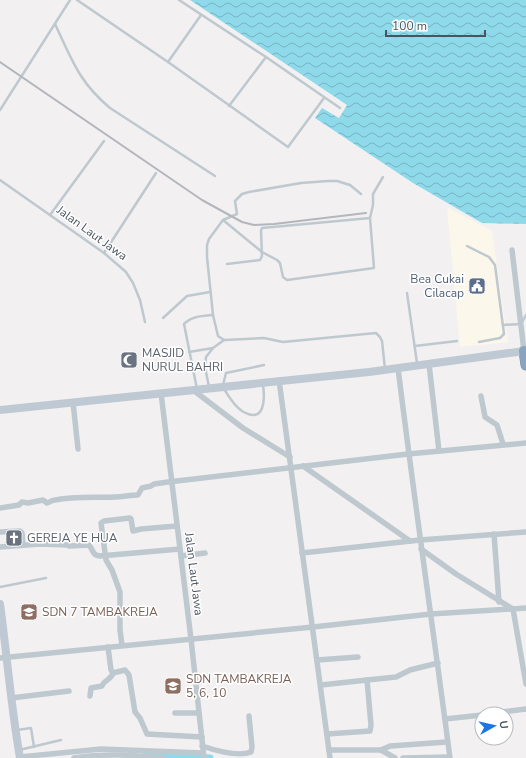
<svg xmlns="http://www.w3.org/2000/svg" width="526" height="758" font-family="'Nunito Sans',sans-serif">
	<defs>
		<pattern id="water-waves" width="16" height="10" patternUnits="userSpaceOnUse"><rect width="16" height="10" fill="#8edaeb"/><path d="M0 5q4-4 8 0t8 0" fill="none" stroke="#76b3c2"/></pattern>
	</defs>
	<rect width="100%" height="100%" fill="#f3f0f1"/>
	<path fill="#fcf7eb" d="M447 207 492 231 508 342 460 347Z"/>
	<path fill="url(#water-waves)" d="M190 0H526V224L482 223 413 183 315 118 322 108 339 118 347 105Z"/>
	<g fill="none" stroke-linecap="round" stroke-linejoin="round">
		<path stroke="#8edaeb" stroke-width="7" d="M146 753 210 758"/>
		<g stroke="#748faa" stroke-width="11">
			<path id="highway" d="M524 351 526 365"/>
		</g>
		<g stroke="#bec8cf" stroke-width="2.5">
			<path d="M77 0 168 62 288 147 324 98"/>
			<path d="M179 0 266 57 340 108"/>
			<path d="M55 24C72 60 79 82 110 108L215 176"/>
			<path d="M168 62 201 15"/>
			<path d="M229 106 266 57"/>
			<path d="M0 110 70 0"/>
			<path d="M0 180 104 253 126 272 133 283 140 300 145 322"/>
			<path d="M50 215 104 141"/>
			<path d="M223 220 262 252 277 260 280 263 283 277 287 280 374 268 370 218 373 205V194L383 177"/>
			<path d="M467 246 489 257 495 265 504 334 500 338 479 342"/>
			<path d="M104 253 156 173"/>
			<path d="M227 264 260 260 262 256 261 231 262 228 370 218"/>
			<path d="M407 293 417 363"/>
			<path d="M163 318 187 296 210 292"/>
			<path d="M503 325 521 324 526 315"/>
			<path d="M224 340 218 336 213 315 207 257V245L209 239 223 220 237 214 235 201 242 194 249 192 301 183 328 181H337L350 185 361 194"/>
			<path d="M415 346 457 341"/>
			<path d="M189 352 213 348"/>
			<path d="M223 385 226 373 264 365"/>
			<path d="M209 387 205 367 206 357 213 348 224 340 264 338 283 342 376 333 380 337 382 341 385 369"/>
			<path d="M197 389 184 324C192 316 202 316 213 315"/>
			<path d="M224 389C229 397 234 406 242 411 265 425 265 399 263 385"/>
			<path d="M0 587 46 578"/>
			<path d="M17 730 31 728 34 747"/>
			<path d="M19 750 61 740"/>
		</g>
		<g stroke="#bec8cf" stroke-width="5.5">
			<path d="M512 250 524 351"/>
			<path d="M429 364 439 451"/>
			<path d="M398 368C414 498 433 628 450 758"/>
			<path d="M279 380 330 758"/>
			<path d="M193 390 243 428 290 457"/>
			<path d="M161 393 191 639 204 758"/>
			<path d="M481 396 485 417 497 425 503 444"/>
			<path d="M73 402 78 449"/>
			<path d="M303 466 410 541"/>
			<path d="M0 508 19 505 22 502 28 503 43 500 47 503C50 502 52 500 55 500 75 496 94 498 114 497 122 497 130 495 138 495L142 488 151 486 154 484 168 482 408 454 526 443"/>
			<path d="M0 532 20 531 22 533 23 545"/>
			<path d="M494 534 499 602"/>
			<path d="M0 547 40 544 67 545 69 546 89 545C94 551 92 555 100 556L180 549"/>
			<path d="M421 549 456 574 513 609 526 684"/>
			<path d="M302 553 420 540 526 532"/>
			<path d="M181 556 205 553"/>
			<path d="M122 645 120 630V592L112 570 106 560 101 523 104 521 130 518 131 519 133 531 141 529 177 526"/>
			<path d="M108 647 111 670 113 673 125 670 129 675 135 712 140 718 147 734 202 737"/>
			<path d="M0 658 313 627 431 614 526 608"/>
			<path d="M317 660 358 657"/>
			<path d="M367 680 396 677 410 670 438 663"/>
			<path d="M321 685 367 680 371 725 370 731 327 734"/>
			<path d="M90 696 91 688 102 686C104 680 111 680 113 673"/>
			<path d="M11 698 69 691"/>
			<path d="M175 713H199"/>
			<path d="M487 714 526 709"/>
			<path d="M445 719 482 715"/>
			<path d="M202 746C214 750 239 757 251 752L252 747 249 716"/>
			<path d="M329 750H381L390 746 447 742"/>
			<path d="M381 750 395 758"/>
			<path d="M20 757 101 749 203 753"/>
			<path d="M74 758C104 753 133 755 163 758"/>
			<path d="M403 758 449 757"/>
		</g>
		<g stroke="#bfc9d4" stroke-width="8">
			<path d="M0 410 369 372 524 351"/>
			<path d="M0 604C7 655 11 707 20 758"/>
		</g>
		<use href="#highway" stroke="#89a4be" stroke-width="10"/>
		<path stroke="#b3b6bb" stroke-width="2" d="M0 62 202 200 242 222 254 225 274 224 366 213"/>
	</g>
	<defs>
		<g id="civic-square" transform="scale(0.9)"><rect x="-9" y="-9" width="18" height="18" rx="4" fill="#5c6f8a" stroke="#fff"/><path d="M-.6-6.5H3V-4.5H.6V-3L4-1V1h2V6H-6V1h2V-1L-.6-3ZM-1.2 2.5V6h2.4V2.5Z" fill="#fff"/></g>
		<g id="mosque-square" transform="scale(0.9)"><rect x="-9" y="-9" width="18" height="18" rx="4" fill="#6b7280" stroke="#fff"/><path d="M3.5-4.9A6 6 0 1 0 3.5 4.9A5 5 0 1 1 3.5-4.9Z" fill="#fff"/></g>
		<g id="church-square" transform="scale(0.9)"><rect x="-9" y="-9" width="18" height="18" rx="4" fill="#6b7280" stroke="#fff"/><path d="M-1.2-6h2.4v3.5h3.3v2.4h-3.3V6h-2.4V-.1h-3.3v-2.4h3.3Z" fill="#fff"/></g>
		<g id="school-square" transform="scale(0.9)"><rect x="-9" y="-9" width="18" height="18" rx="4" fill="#8d6e63" stroke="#fff"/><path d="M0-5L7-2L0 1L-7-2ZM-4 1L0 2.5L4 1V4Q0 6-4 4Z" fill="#fff"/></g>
	</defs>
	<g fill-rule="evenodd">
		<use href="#civic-square" x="477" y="286"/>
		<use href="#mosque-square" x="129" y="360"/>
		<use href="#church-square" x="14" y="538"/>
		<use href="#school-square" x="29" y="612"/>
		<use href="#school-square" x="173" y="686"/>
	</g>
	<g text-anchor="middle" stroke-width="3" stroke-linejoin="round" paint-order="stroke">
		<g font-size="12" fill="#48545e" stroke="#fff">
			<text transform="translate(92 233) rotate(36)" y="4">Jalan Laut Jawa</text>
			<text transform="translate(194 574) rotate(83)" y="4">Jalan Laut Jawa</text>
		</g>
		<g font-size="12" fill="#4e5e75" stroke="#fff" text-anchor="end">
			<text x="464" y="283">Bea Cukai<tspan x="464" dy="14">Cilacap</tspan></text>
		</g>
		<g font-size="12" fill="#5b616d" stroke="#fff" text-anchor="start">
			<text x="142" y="357">MASJID<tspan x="142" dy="14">NURUL BAHRI</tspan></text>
			<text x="27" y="542">GEREJA YE HUA</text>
		</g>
		<g font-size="12" fill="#785e54" stroke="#fff" text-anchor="start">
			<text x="42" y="616">SDN 7 TAMBAKREJA</text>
			<text x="186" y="683">SDN TAMBAKREJA<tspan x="186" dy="14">5, 6, 10</tspan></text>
		</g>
	</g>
	<g transform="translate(494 726) rotate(82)"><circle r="19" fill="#ffffff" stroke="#b6bbbf"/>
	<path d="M0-3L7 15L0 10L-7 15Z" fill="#1c76e2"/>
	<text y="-6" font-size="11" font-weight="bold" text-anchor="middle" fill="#48545e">U</text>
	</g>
	<path d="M386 30v6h99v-6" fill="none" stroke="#48545e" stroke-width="2"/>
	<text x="392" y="30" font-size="12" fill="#48545e" stroke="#ffffff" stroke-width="3" paint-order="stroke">100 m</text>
</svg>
